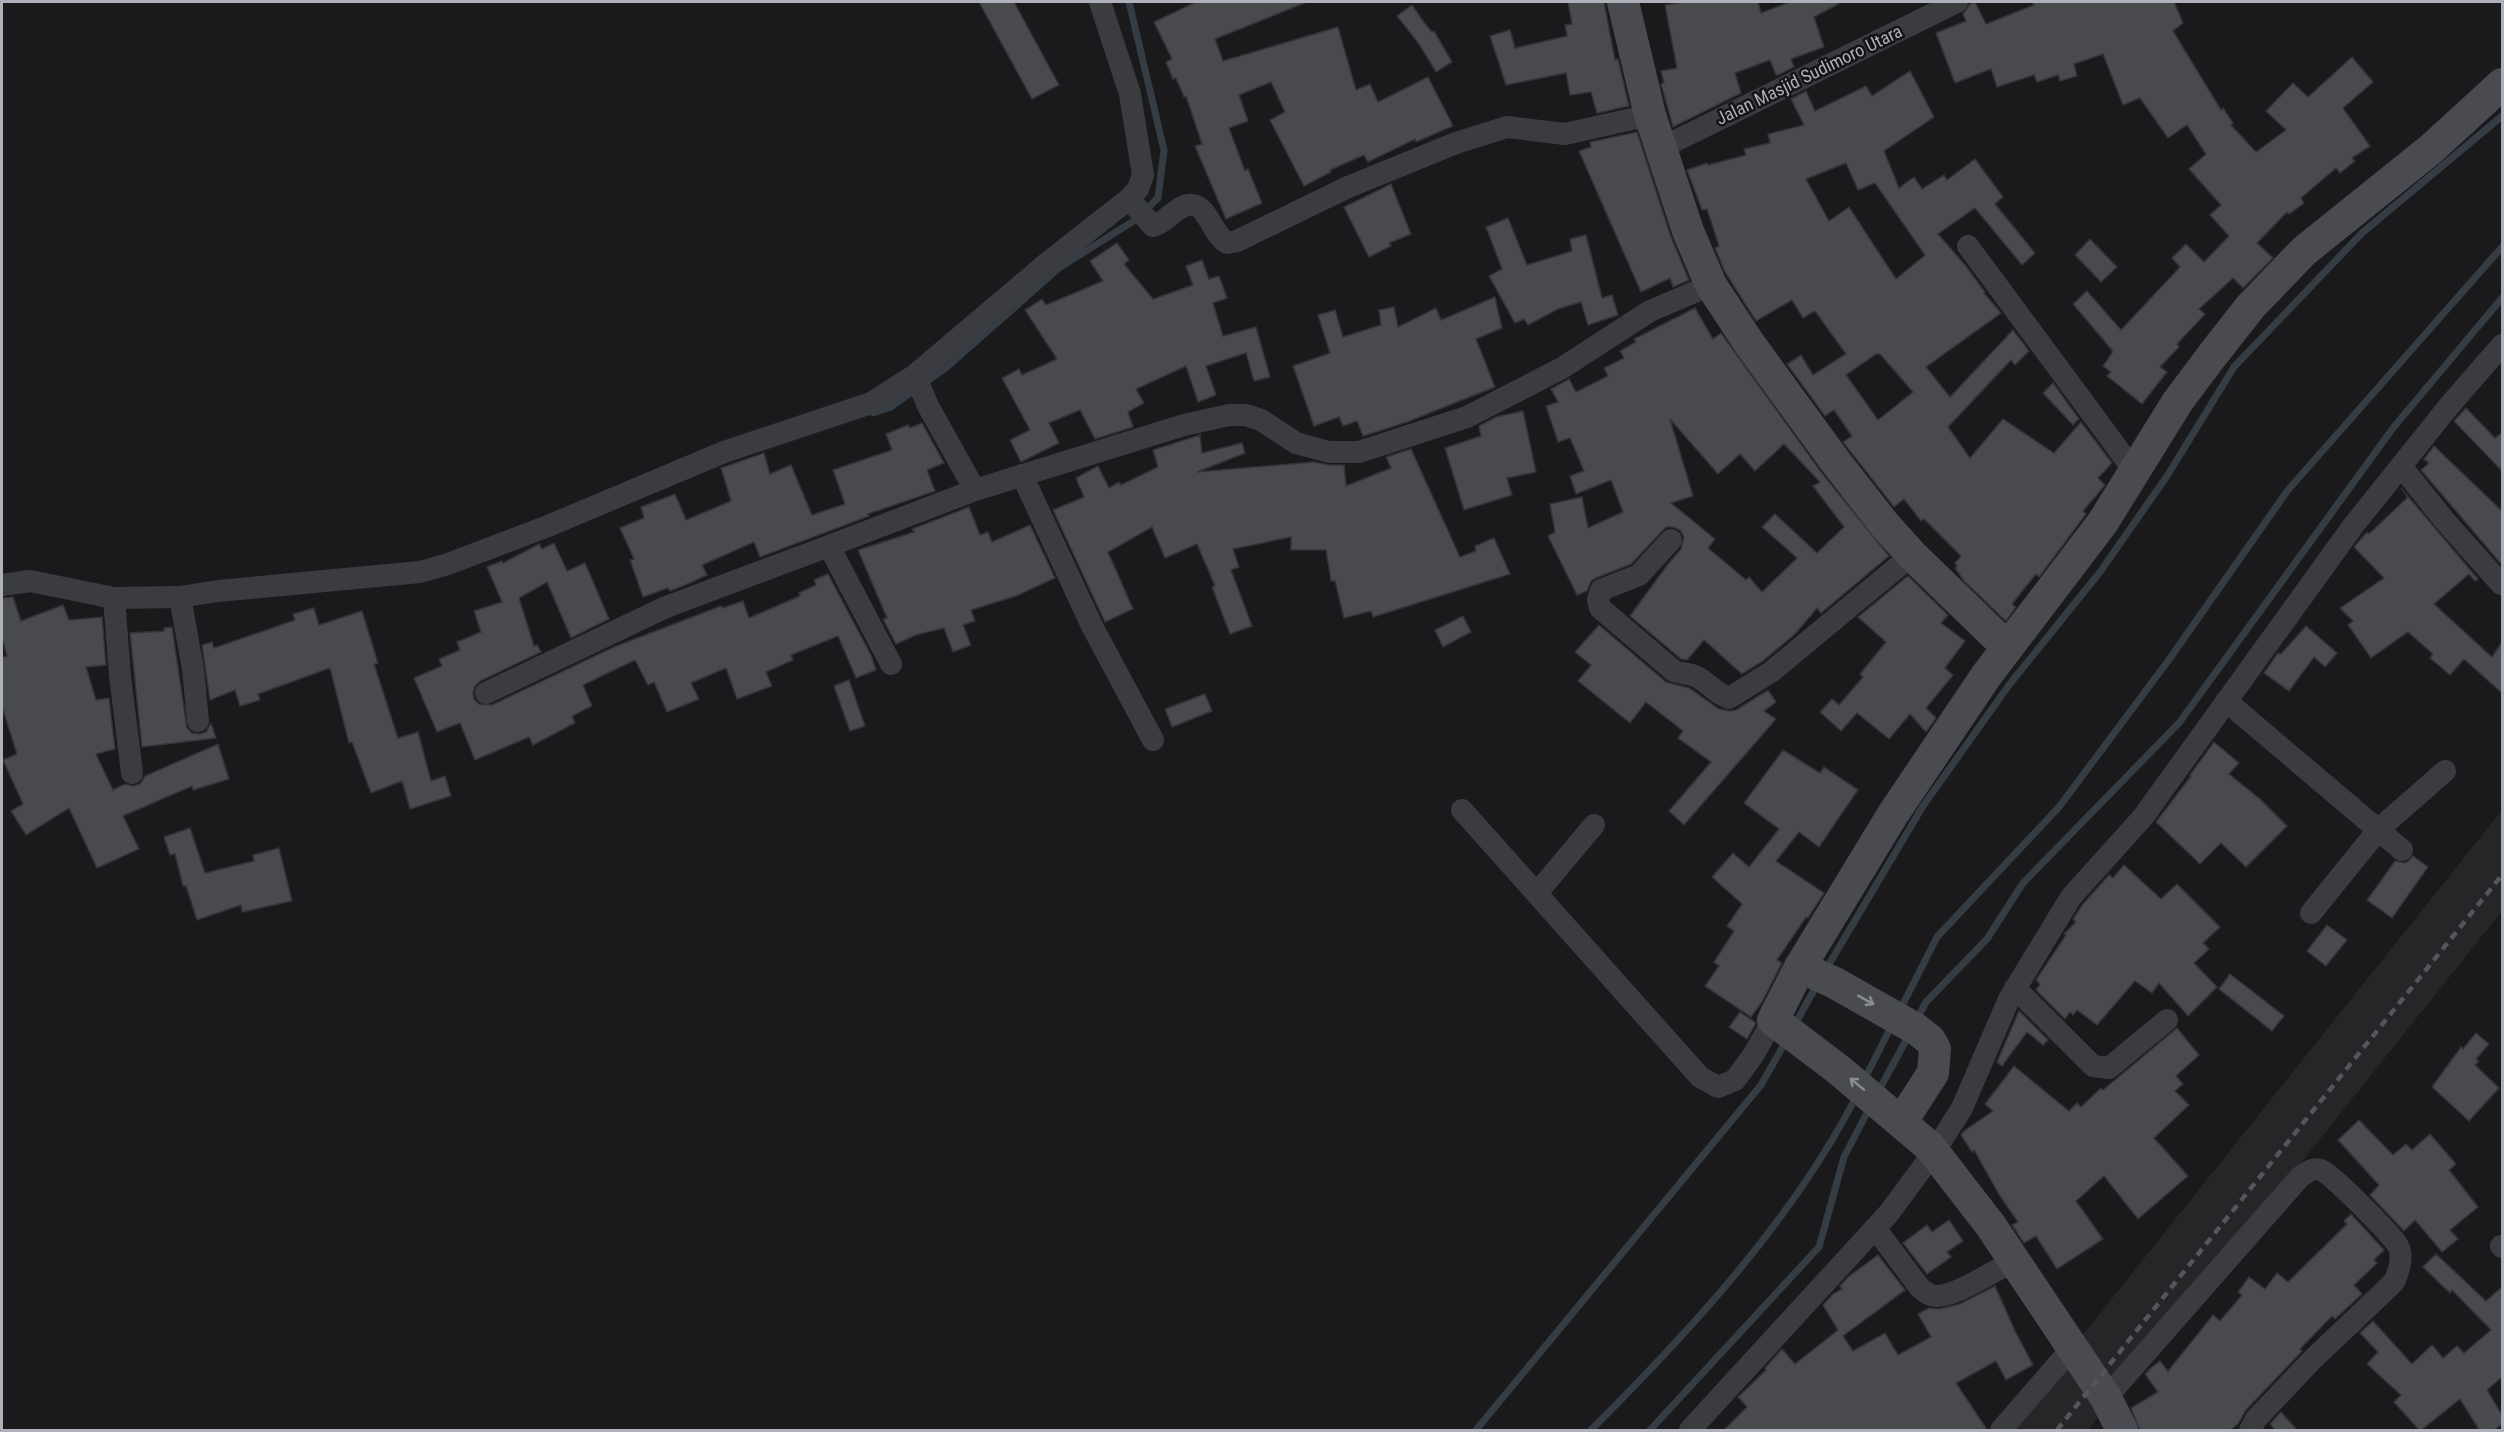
<svg xmlns="http://www.w3.org/2000/svg" width="2504" height="1432" font-family="'Roboto Condensed',sans-serif">
	<rect width="100%" height="100%" fill="#1a1a1c"/>
	<path fill="#262629" d="M2502 810V911L2088 1430H2007Z"/>
	<g fill="none" stroke-linecap="round" stroke-linejoin="round">
		<g stroke="#353c43" stroke-width="7">
			<path d="M873 413 891 407 947 367 1059 268 1135 220 1158 198 1164 150 1129 2"/>
			<path d="M1825 971 1923 806 2009 685 2100 572 2167 476 2234 367 2362 233 2502 116"/>
			<path d="M1900 1010 1937 937 2059 807 2168 661 2288 490 2502 247"/>
			<path d="M1916 1021 1926 1002 1987 939 2023 883 2179 723 2393 428 2502 298"/>
			<path d="M1794 1026 1818 983"/>
			<path d="M1863 1082 1892 1025"/>
			<path d="M1878 1092 1910 1033"/>
			<path d="M1476 1430 1761 1085 1786 1041"/>
			<path d="M1591 1430C1690 1331 1793 1220 1857 1095"/>
			<path d="M1650 1430 1819 1247 1844 1157 1870 1107"/>
		</g>
	</g>
	<g fill="#494a4e" stroke="#343438" stroke-width="1.5" fill-rule="evenodd">
		<path d="M979 2H1014L1059 85 1032 99Z"/>
		<path d="M1196 2H1307L1215 39 1223 61 1338 27 1356 90 1370 84 1378 102 1428 77 1453 126 1416 142 1415 139 1368 162 1364 155 1330 170 1331 172 1304 186 1270 120 1285 112 1271 82 1239 95 1248 121 1229 128 1245 171 1248 169 1262 203 1226 219 1195 146 1202 144 1186 96 1184 97 1176 78 1173 79 1166 62 1172 59 1154 22Z"/>
		<path d="M1568 2H1604L1615 60 1618 59 1629 106 1597 113 1591 92 1570 95 1566 73 1506 85 1490 36 1510 30 1515 48 1567 36 1565 25 1572 24Z"/>
		<path d="M1683 2H1758L1761 13 1790 2H1842L1814 17 1824 47 1791 59 1794 67 1780 74 1776 75 1770 60 1735 73 1741 93 1673 127 1661 84 1664 83 1661 71 1677 68 1665 5Z"/>
		<path d="M1975 2 1986 24 2034 5 2032 2H2174L2183 23 2173 31 2221 110 2223 108 2233 123 2231 125 2256 152 2286 130 2266 111 2293 83 2308 97 2352 57 2373 82 2343 108 2370 146 2352 158 2355 161 2340 173 2336 168 2301 198 2304 203 2289 214 2287 212 2257 243 2273 258 2243 288 2233 278 2199 309 2205 314 2177 344 2179 347 2160 367 2167 372 2142 404 2107 376 2111 372 2103 366 2112 353V350L2073 304 2087 291 2121 330 2180 267 2172 258 2186 244 2204 262 2229 236 2210 215 2221 205 2189 169 2206 154 2187 125 2168 138 2140 98 2123 105 2103 54 2074 64 2077 76 2060 81 2058 75 2037 82 2034 75 1997 87 1991 69 1955 83 1936 33 1966 21 1963 14 1970 4Z"/>
		<path d="M1412 5 1423 21 1432 32 1434 31 1452 62 1436 72 1419 44 1397 16Z"/>
		<path d="M1910 71 1934 117 1884 151 1899 188 1914 177 1922 189 1944 175 1947 180 1975 159 2003 197 1995 204 2035 253 2022 265 1975 208 1938 234 1965 265 1985 292 1984 293 2001 313 1926 367 1950 397 2013 330 2029 351 2015 365 2011 360 1948 427 1970 458 2003 419 2054 453 2081 422 2112 463 2098 478 2105 485 2083 511 2086 514 2039 577 2036 574 2012 604 2016 607 2006 621 1964 581 1955 568 1957 566 1955 563 1961 556 1924 519 1921 521 1904 499 1894 507 1843 442 1852 436 1834 410 1825 416 1787 364 1801 355 1813 375 1846 354 1815 311 1803 318 1792 300 1756 321 1725 272 1715 248 1719 246 1707 209 1702 210 1687 170 1707 163 1708 165 1746 155 1744 149 1770 143 1768 134 1804 125 1791 99 1806 91 1815 111 1866 86 1872 96ZM1846 163 1858 190 1875 183 1925 255 1896 279 1849 207 1829 221 1806 179ZM1876 354H1880L1913 392 1878 420 1846 375Z"/>
		<path d="M1637 132 1671 237 1689 280 1673 287 1670 278 1641 292 1579 151 1591 147 1590 142Z"/>
		<path d="M1391 184 1411 234 1389 243 1391 246 1369 257 1344 207Z"/>
		<path d="M1508 218 1527 265 1572 251 1570 239 1586 235 1602 298 1612 295 1618 315 1588 325 1581 302 1558 309 1528 325 1524 319 1515 323 1489 276 1502 269 1486 227Z"/>
		<path d="M2090 239 2117 267 2101 282 2075 255Z"/>
		<path d="M1117 243 1129 260 1124 264 1153 299 1193 285 1186 266 1202 260 1209 279 1219 276 1227 298 1213 303 1223 336 1256 327 1270 377 1254 381 1246 353 1206 366 1216 395 1198 402 1186 366 1136 389 1144 403 1128 412 1133 427 1095 439 1080 410 1049 423 1059 443 1021 462 1010 440 1030 430 1002 378 1019 369 1022 375 1057 359 1025 310 1042 299 1046 305 1103 281 1090 261Z"/>
		<path d="M1495 297 1502 328 1476 339 1495 387 1407 422 1363 436 1357 421 1343 426 1339 417 1314 426 1293 366 1330 353 1318 315 1335 310 1343 337 1381 325 1379 310 1394 307 1398 327 1436 308 1441 320Z"/>
		<path d="M1695 308 1713 339 1721 333 1821 472 1889 556 1821 613 1817 608 1796 633 1763 661 1742 674 1704 640 1687 660 1681 659 1630 616 1668 564 1681 549 1684 537 1680 530 1673 527H1666L1631 564 1596 578 1591 581 1587 591 1577 595 1548 536 1555 532 1550 504 1582 497 1588 528 1623 512 1611 480 1576 494 1570 476 1584 471 1570 438 1558 442 1546 406 1558 402 1551 389 1569 379 1576 392 1608 376 1604 368 1624 358 1620 351 1636 342 1634 339ZM1670 419 1718 474 1740 454 1755 471 1784 444 1820 482 1813 486 1844 527 1817 553 1775 514 1762 527 1797 558 1762 592 1749 577 1746 580 1708 548 1715 539 1671 503 1693 496Z"/>
		<path d="M2053 383 2079 419 2073 425 2043 393Z"/>
		<path d="M2466 408 2495 438 2502 433V471L2454 421Z"/>
		<path d="M1523 411 1536 472 1507 478 1512 495 1464 510 1445 448 1481 436 1479 426 1496 417Z"/>
		<path d="M922 423 944 463 927 470 935 491 868 514 869 516 760 557 754 542 702 565 707 575 690 583 670 591 668 588 643 597 630 560 634 559 620 528 644 518 641 507 675 494 686 520 731 501 721 468 764 453 770 474 791 465 812 515 845 504 833 470 892 450 886 434 908 425 910 428Z"/>
		<path d="M1200 435 1202 453 1242 443 1245 453 1197 472 1314 462 1329 465H1344L1346 486 1391 468 1386 457 1411 449 1460 557 1476 551 1475 546 1494 538 1510 574 1373 617 1371 611 1344 618 1335 581H1331L1326 550H1291V537L1233 549 1239 567 1231 570 1252 626 1230 634 1212 587 1215 586 1197 544 1165 558 1152 527 1108 552 1133 609 1105 622 1053 510 1084 497 1076 478 1083 474 1098 466 1109 488 1119 482 1121 485 1158 467 1153 450Z"/>
		<path d="M2434 446 2502 511V565L2421 470 2429 463 2424 459Z"/>
		<path d="M2401 488 2478 579 2475 581 2469 574 2434 604 2492 657 2502 642V693L2464 659 2450 675 2430 658 2433 654 2408 632 2371 658 2348 625 2353 621 2340 608 2384 578 2354 547 2367 532 2369 534 2408 497Z"/>
		<path d="M969 507 980 535 988 532 992 542 1030 525 1055 578 1016 596 971 610 975 621 963 625 971 645 953 652 944 628 916 635 896 644 883 619 887 618 858 550 914 532 912 529Z"/>
		<path d="M554 543 567 571 585 563 609 619 571 638 547 582 519 598 534 646 537 645 541 652 480 681 475 686 473 693 474 699 479 704 492 705 614 647 721 606 722 608 743 601 749 618 800 596 799 593 816 585 814 580 828 574 871 655 876 670 856 678 838 636 791 655 793 660 766 672 772 686 737 699 726 668 691 683 699 699 667 712 654 682 648 685 635 660 583 685 592 706 572 716 575 723 533 745 529 737 475 760 460 723 437 732 414 678 442 666 439 659 460 650 457 642 481 632 474 611 502 602 487 567 502 561 503 563 539 544 542 549Z"/>
		<path d="M1908 576 1948 615 1941 623 1965 641 1945 668 1953 675 1926 708 1936 718 1926 732 1910 714 1889 739 1857 713 1841 731 1820 712 1832 699 1839 705 1863 677 1860 674 1886 642 1858 617Z"/>
		<path d="M13 597 21 621 63 605 69 620 102 617 106 665 86 667 96 700 109 698 115 749 96 754 113 790 125 784 133 786 140 784 145 776 218 744 229 779 193 790 192 786 123 816 139 849 97 868 69 808 26 835 11 811 23 804 3 760 17 754 2 707V657L7 656 2 638V598Z"/>
		<path d="M314 608 319 625 362 611 378 663 374 664 398 738 418 732 431 781 445 776 451 796 410 809 402 781 371 793 352 742 349 743 330 668 258 694 260 700 240 706 235 690 210 700 202 645 212 642 214 648 295 620 293 614Z"/>
		<path d="M1463 616 1471 632 1443 647 1435 630Z"/>
		<path d="M1599 625 1666 682 1689 688 1719 709 1730 711 1736 710 1768 690 1776 702 1764 711 1776 719 1684 825 1669 811 1711 762 1678 738 1683 731 1646 702 1630 723 1578 681 1591 665 1575 652Z"/>
		<path d="M2306 626 2337 653 2325 667 2314 657 2289 691 2264 673 2278 653 2281 654Z"/>
		<path d="M172 627 187 728 192 733 200 734 206 732 211 723 216 738 142 747 130 633 164 631V628Z"/>
		<path d="M849 680 865 726 850 731 834 686Z"/>
		<path d="M1205 694 1212 711 1172 727 1165 709Z"/>
		<path d="M2214 742 2239 763 2229 774 2260 799 2287 826 2246 867 2221 843 2200 864 2156 822 2191 776 2190 775Z"/>
		<path d="M1783 750 1820 773 1824 767 1858 790 1819 847 1799 832 1776 861 1824 893 1808 918 1806 917 1777 960 1782 963 1762 1002 1751 1017 1705 986 1719 966 1714 962 1734 931 1727 926 1742 904 1712 877 1733 853 1749 867 1779 829 1744 803Z"/>
		<path d="M190 828 205 873 254 861 253 855 279 848 292 901 242 912 241 905 197 920 186 886H183L175 854 170 855 164 837Z"/>
		<path d="M2413 856 2428 867 2392 918 2367 900 2395 861 2406 863Z"/>
		<path d="M2124 865 2161 899 2177 884 2220 927 2203 943 2209 949 2194 963 2217 987 2188 1016 2159 983 2152 993 2135 981 2097 1025 2077 1010 2073 1015 2070 1012 2065 1019 2036 990 2040 984 2036 980 2066 935 2064 934 2076 922 2073 919 2083 904 2109 875 2113 878Z"/>
		<path d="M2327 925 2347 940 2326 966 2307 951Z"/>
		<path d="M2230 974 2284 1016 2272 1031 2219 989Z"/>
		<path d="M2019 1011 2048 1040 2043 1045 2027 1032 2002 1066 1997 1062Z"/>
		<path d="M1740 1012 1756 1023 1747 1039 1729 1027Z"/>
		<path d="M2177 1028 2199 1055 2176 1076 2183 1084 2175 1091 2189 1105 2154 1138 2188 1176 2138 1219 2104 1176 2076 1201 2103 1239 2057 1269 2036 1236 2024 1243 2012 1225 2018 1222 2000 1196 1974 1150 1972 1152 1961 1135 1964 1131 1993 1111 1985 1104 2014 1066 2069 1111 2077 1103 2081 1107 2101 1088 2103 1090Z"/>
		<path d="M2476 1033 2489 1044 2476 1059 2479 1061 2475 1065 2499 1088 2469 1121 2432 1087 2461 1047 2463 1049Z"/>
		<path d="M2359 1120 2393 1155 2406 1144 2412 1150 2430 1134 2456 1164 2449 1170 2478 1207 2450 1230 2458 1239 2442 1252 2415 1220 2404 1231 2370 1195 2379 1185 2338 1140Z"/>
		<path d="M2351 1214 2384 1250 2374 1260 2377 1263 2354 1285 2362 1294 2335 1319 2332 1316 2300 1349 2302 1351 2246 1410 2238 1424 2229 1431H2140L2131 1408 2158 1392 2145 1374 2151 1368 2160 1361 2168 1371 2213 1315 2220 1321 2242 1295 2238 1292 2249 1277 2265 1289 2277 1273 2288 1282 2347 1224 2344 1221Z"/>
		<path d="M1949 1220 1963 1241 1947 1252 1951 1257 1927 1274 1903 1243 1927 1225 1932 1232Z"/>
		<path d="M2436 1254 2486 1301 2502 1287V1377L2487 1390 2502 1415V1424L2493 1431H2480L2460 1399 2420 1431 2394 1402 2401 1395 2367 1364 2378 1352 2360 1333 2373 1321 2412 1364 2432 1345 2443 1358 2457 1346 2464 1353 2491 1330 2452 1290 2450 1293 2423 1267Z"/>
		<path d="M1878 1255 1905 1290 1843 1336 1853 1351 1885 1333 1898 1355 1931 1337 1918 1314 1929 1308 1939 1309 1960 1304 1995 1286 2015 1331 2033 1365 2006 1380 1996 1361 1956 1383 1988 1431H1723L1747 1407 1738 1397 1766 1370 1765 1368 1782 1349 1795 1364 1838 1330 1823 1305 1833 1294 1842 1289 1840 1286 1848 1277Z"/>
		<path d="M2281 1412 2298 1431H2276L2270 1424Z"/>
	</g>
	<g fill="none" stroke-linecap="round" stroke-linejoin="round">
		<g stroke="#3b3c40" stroke-width="22">
			<path d="M1661 148 1957 2"/>
			<path d="M1129 199 1153 226C1167 223 1178 202 1194 205 1207 207 1213 234 1227 243L1237 241 1348 187 1456 143 1507 127 1565 134 1650 115"/>
			<path d="M1968 246 2135 472"/>
			<path d="M2401 466 2445 521 2501 584"/>
			<path d="M1022 475 1092 626 1153 740"/>
			<path d="M975 490 1184 425 1229 415H1246L1261 420 1296 443 1329 452H1359L1467 417 1562 368 1650 311 1711 285"/>
			<path d="M1671 540 1639 575 1601 590 1598 600 1600 608 1674 671C1681 674 1691 673 1697 677 1709 683 1716 694 1729 698L1771 672 1912 555"/>
			<path d="M2 585 30 581 114 598 180 597 218 591 420 572 448 564 548 526 724 452 871 403 915 375 1046 264 1129 199 1138 189 1143 175 1130 94 1100 2"/>
			<path d="M180 597 193 669 198 721"/>
			<path d="M114 598 120 676 132 773"/>
			<path d="M891 664 829 546 975 490 928 406 915 375"/>
			<path d="M486 693 666 607 829 546"/>
			<path d="M2226 701 2402 850"/>
			<path d="M1462 810 1700 1077 1718 1087 1735 1080 1754 1054 1773 1020"/>
			<path d="M1537 893 1594 825"/>
			<path d="M2311 913 2379 829 2445 771"/>
			<path d="M2015 988 2093 1066 2109 1068 2167 1020"/>
			<path d="M1875 1228 1920 1288C1925 1292 1930 1296 1937 1296 1960 1295 1993 1270 2015 1261"/>
			<path d="M2501 1246 2502 1247"/>
			<path d="M2106 1398 2300 1177C2306 1173 2314 1167 2321 1170 2331 1173 2393 1236 2398 1246 2404 1257 2399 1271 2394 1282L2313 1359 2256 1419 2250 1430"/>
			<path d="M1690 1430 1889 1213 1934 1152 1962 1108 2009 999 2071 897 2143 817 2353 526 2449 406 2502 345"/>
			<path d="M2001 1430 2073 1347"/>
		</g>
		<g stroke="#4a4b50" stroke-width="32">
			<path d="M1623 2 1650 115 1688 231 1711 285 1749 343 1835 461 1885 525 1912 555 2007 647"/>
			<path d="M1800 967 1835 983 1916 1029 1930 1040 1935 1049 1933 1073 1902 1121"/>
			<path d="M2122 1430 2106 1398 1991 1226 1930 1147 1839 1070 1773 1020 1800 967 1893 814 1986 676 2103 522 2178 401 2214 353 2251 306 2304 251 2431 149 2502 84"/>
		</g>
		<path stroke="#55565b" stroke-width="4.5" stroke-dasharray="8 6" stroke-linecap="butt" d="M2057 1430 2502 875"/>
	</g>
	<defs><path id="oneway-shaft" d="M-6 0H5M1.5-3L5.5 0L1.5 3" fill="none" stroke-width="1.6" stroke-linecap="round" stroke-linejoin="round" transform="scale(1.5)"/></defs>
	<g stroke="#8b8d95">
		<use href="#oneway-shaft" transform="translate(1866 1000) rotate(29)"/>
		<use href="#oneway-shaft" transform="translate(1857 1084) rotate(-141)"/>
	</g>
	<g text-anchor="middle" stroke-width="5" stroke-linejoin="round" paint-order="stroke">
		<g font-size="18" fill="#aeb1ba" stroke="#151517">
			<text transform="translate(1809 75) rotate(-26)" y="6">Jalan Masjid Sudimoro Utara</text>
		</g>
	</g>
	<rect width="2504" height="1432" fill="none" stroke="#aeb1ba" stroke-width="6"/>
</svg>
